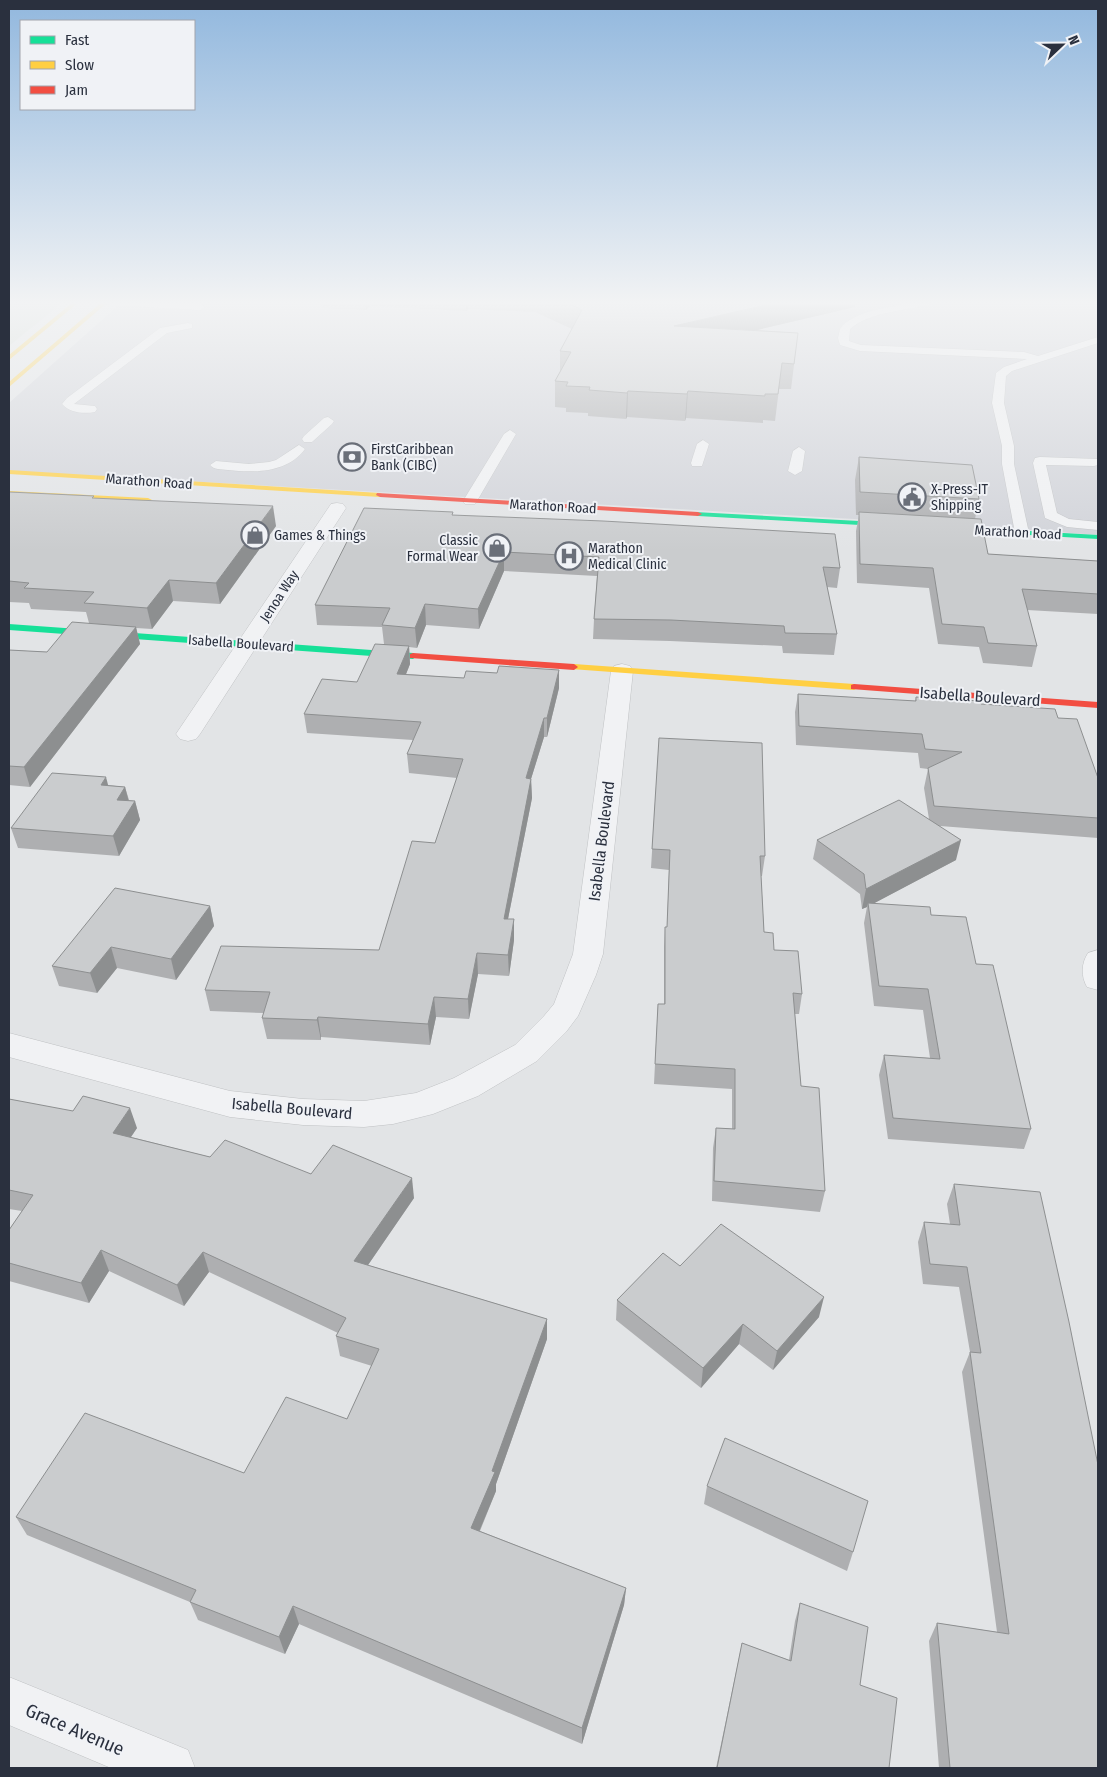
<svg xmlns="http://www.w3.org/2000/svg" width="1107" height="1777" font-family="'Fira Sans Condensed',sans-serif">
	<rect width="100%" height="100%" fill="#e2e4e6"/>
	<path fill="#d1d3d9" d="M122 302H1098V535L977 526 9 471V403Z"/>
	<path fill="#d2dad2" d="M9 302H63L9 346Z"/>
	<g fill="none" stroke-linecap="round" stroke-linejoin="round">
		<g stroke="#c0c2c4" stroke-width="1">
			<g id="lane">
				<path d="M105 302 200 304 205 307 200 310 110 305Z"/>
				<path d="M915 302H933L931 304C906 311 871 311 850 329L849 341 861 345 1024 352 1038 356 1098 337V343L1012 371 1006 376 1004 403 1014 446V464L1029 533 1027 536H1017L1015 533 1002 464V446L992 403 996 373 1004 367 1027 359 860 351 840 345 838 338 840 329C853 310 894 307 915 302Z"/>
				<path d="M188 323 192 324V328L167 333 74 404 95 406 97 409 95 412C84 414 70 413 62 404L67 398 160 328Z"/>
				<path d="M328 417 334 421 332 424 312 442H304L302 439 304 436 324 418Z"/>
				<path d="M510 430 516 434 477 501 475 504H465L463 501 504 434Z"/>
				<path d="M703 440 709 444 702 466H692L691 463 697 444Z"/>
				<path d="M299 445 305 449C287 473 255 473 228 470 221 469 214 470 210 465L216 461 249 464 269 462 276 460Z"/>
				<path d="M799 447 805 451 802 471 795 475 788 471 793 451Z"/>
				<path d="M1040 457 1098 459V465L1094 466 1046 465 1057 513 1069 519 1098 522V530L1067 527 1045 518 1033 463 1035 458Z"/>
			</g>
		</g>
		<g stroke="#c0c2c4" stroke-width="1">
			<g id="street">
				<path d="M337 503 343 504 346 508 200 734 196 739 188 741 180 739 176 734 331 504Z"/>
				<path d="M622 664 630 666 633 671 603 954 596 975 578 1016 566 1032 537 1061 478 1096 433 1114 393 1124 364 1127 303 1125 230 1117 9 1057V1033L230 1091 303 1099 364 1101 416 1093 454 1078 515 1045 544 1016 554 1004 573 954 611 671 614 666Z"/>
				<path d="M1098 950V990L1087 987C1081 977 1081 963 1088 953Z"/>
				<path d="M9 1677 188 1750 195 1768H111L9 1725Z"/>
			</g>
		</g>
		<use href="#lane" fill="#f1f2f4" fill-rule="evenodd"/>
		<use href="#street" fill="#f1f2f4" fill-rule="evenodd"/>
		<g fill="#16e098" fill-rule="evenodd">
			<path d="M695 512 896 523 900 525 896 527 698 516 694 514Z"/>
			<path d="M943 526 1098 535V539L946 530 942 528Z"/>
			<path d="M9 624 413 653 417 656 413 659 9 630Z"/>
		</g>
		<g fill="#ffcf43" fill-rule="evenodd">
			<path d="M73 302H79L9 360V355Z"/>
			<path d="M102 302H108L9 387V382Z"/>
			<path d="M9 470 380 493 384 495 380 497 9 474Z"/>
			<path d="M9 491 148 498 152 500 148 502 9 495Z"/>
			<path d="M574 664 854 684 859 687 854 690 571 669V665Z"/>
		</g>
		<g fill="#f24e42" fill-rule="evenodd">
			<path d="M377 493 698 512 702 514 698 516 380 497 376 495Z"/>
			<path d="M413 653 574 664 578 667 574 670 410 658V654Z"/>
			<path d="M854 684 1098 702V708L851 689V685Z"/>
		</g>
	</g>
	<g fill="#aeafb1">
		<path d="M309 302H861L855 303V307L756 330 798 333 791 389H779L775 421 763 420V423L686 418 685 421 627 417 626 419 588 416V413L566 412V408L555 407V381L560 372V351L572 329 535 312 468 309 466 311 370 306 366 310 322 308 321 303Z"/>
		<path d="M859 457 979 499 975 519 988 554 1098 561V614L1027 610 1037 646 1032 667 983 663 979 647 938 644 929 588 857 583 856 531 859 515H856L855 480Z"/>
		<path d="M9 492 94 499 276 526 220 604 173 601 152 629 136 628 140 644 30 787 9 785V650L47 652 89 623 86 612 31 609 29 603 9 602Z"/>
		<path d="M453 515 840 568 837 588 827 587 837 634 834 655 783 653 782 646 670 641 593 639 594 619 597 576 504 571 479 629 426 625 417 648 409 647 410 664 406 674 464 678 497 673 559 670V688L547 737H544L531 779 532 798 508 919 514 940 509 976 478 974 469 1019 436 1017 430 1045 321 1037V1040L267 1039 262 1018 264 1013 210 1011 205 990 379 950 435 843 457 778 409 773 407 754 413 740 307 733 304 714 357 682 384 644 382 627 317 625 315 605Z"/>
		<path d="M798 694 915 701 916 697 981 704 1058 718 1098 778V838L940 826 956 860 874 903 931 915 976 964 1031 1129 1024 1149 888 1139 879 1075 884 1055 930 1058 923 1010 874 1006 864 923 867 907 862 909 860 894 813 859 817 840 929 819 924 788 928 769 920 768 918 753 796 745 795 712Z"/>
		<path d="M659 738 765 856 762 876H761L764 932 774 950 802 994 799 1014H795L801 1086 825 1191 820 1212 712 1201 713 1148 716 1128 732 1129V1089L654 1084 658 1004H664V947L665 927H667L669 870 651 868Z"/>
		<path d="M108 785 125 787 129 800 135 801 140 820 119 856 18 848 11 828Z"/>
		<path d="M210 906 214 926 176 980 117 968 97 993 59 986 52 966Z"/>
		<path d="M9 1099 137 1128 131 1137 210 1157 311 1174 414 1198 368 1265 547 1319V1339L496 1484V1491L480 1531 626 1588 624 1605 582 1744 299 1624 285 1654 198 1620 190 1602 27 1535 16 1517 244 1473 347 1419 372 1366 340 1356 336 1336 338 1333 209 1272 184 1306 109 1271 89 1303 9 1281V1230L22 1211 9 1209Z"/>
		<path d="M954 1184 1098 1768H939L929 1641 937 1623 997 1632 962 1372 970 1352 959 1287 923 1284 918 1242 924 1222 950 1224 947 1204Z"/>
		<path d="M680 1266 819 1317 773 1370 739 1344 701 1388 616 1320 617 1300Z"/>
		<path d="M707 1486 853 1552 847 1571 704 1504Z"/>
		<path d="M800 1603 860 1685 889 1768H716L742 1643 789 1660 795 1621Z"/>
	</g>
	<g fill="#8d8f90">
		<path d="M365 302H370V306L366 310Z"/>
		<path d="M466 302H468V309L466 311Z"/>
		<path d="M779 302H861L855 303V307L672 350 674 326Z"/>
		<path d="M628 391 627 417 626 419 627 393Z"/>
		<path d="M688 391 686 418 685 421 687 394Z"/>
		<path d="M273 506 276 526 220 604 216 583Z"/>
		<path d="M504 552V571L479 629 478 609Z"/>
		<path d="M169 580 173 601 152 629 147 608Z"/>
		<path d="M425 604 426 625 417 648 415 628Z"/>
		<path d="M136 627 140 644 30 787 24 767Z"/>
		<path d="M409 646 410 664 399 692 397 674Z"/>
		<path d="M559 670V688L547 737V718Z"/>
		<path d="M544 718V737L531 779 532 798 504 939V919L526 778Z"/>
		<path d="M106 777 111 796 101 785Z"/>
		<path d="M125 787 130 806 117 800Z"/>
		<path d="M135 801 140 820 119 856 113 836Z"/>
		<path d="M961 840 956 860 869 906 868 903 867 907 862 909 866 889Z"/>
		<path d="M210 906 214 926 176 980 171 959Z"/>
		<path d="M514 919V940L509 976 508 955Z"/>
		<path d="M111 947 117 968 97 993 90 973Z"/>
		<path d="M477 953 478 974 469 1019 468 999Z"/>
		<path d="M434 997 436 1017 430 1045 428 1024Z"/>
		<path d="M318 1017 321 1037V1040L317 1020Z"/>
		<path d="M130 1108 137 1128 120 1153 113 1133Z"/>
		<path d="M412 1178 414 1198 357 1281 354 1261Z"/>
		<path d="M101 1250 109 1271 89 1303 81 1283Z"/>
		<path d="M203 1252 209 1272 184 1306 177 1285Z"/>
		<path d="M824 1297 819 1317 773 1370 777 1351Z"/>
		<path d="M547 1319V1339L496 1484V1491L473 1546 471 1528Z"/>
		<path d="M743 1324 739 1344 701 1388 703 1368Z"/>
		<path d="M626 1588 624 1605 582 1744V1728Z"/>
		<path d="M293 1606 299 1624 285 1654 279 1637Z"/>
	</g>
	<g fill="#caccce" stroke="#8d8f90">
		<path d="M565 302H779L674 326 798 333 794 364 782 363 778 394H765V396L688 391 687 394 628 391 627 393 589 390 590 387 566 386 568 382 555 381 571 352 560 351 582 310Z"/>
		<path d="M859 457 972 465 979 499 860 492Z"/>
		<path d="M9 492 94 496 92 498 273 506 216 583 169 580 147 608 84 603 94 592 24 588 29 583 9 581Z"/>
		<path d="M364 508 453 512 452 515 603 521 835 534 840 568 823 567 837 634 785 633 784 626 671 620 594 619 599 557 504 552 478 609 425 604 415 628 382 625 390 608 315 605Z"/>
		<path d="M859 512 981 519 988 554 1098 561V594L1022 589 1037 646 988 643 984 627 942 624 933 568 860 564Z"/>
		<path d="M72 622 136 627 24 767 9 766V650L47 652Z"/>
		<path d="M375 644 409 646 397 674 464 678 466 671 497 673 499 666 559 670 547 718H544L526 778 531 779 504 919H514L508 955 477 953 468 999 434 997 428 1024 318 1017 317 1020 262 1018 270 992 205 990 221 946 379 950 412 841 435 843 463 759 407 754 421 722 304 714 322 679 357 682Z"/>
		<path d="M798 694 916 701V697L980 701 981 704 1055 709 1058 718 1077 719 1098 778V818L934 806 928 768 962 752 925 749 922 734 799 726Z"/>
		<path d="M659 738 762 743 765 856H760L764 932 773 933 774 950 798 951 802 994 793 993 801 1086 819 1088 825 1191 714 1181 716 1128 735 1129V1069L655 1064 658 1004H665V927H667L670 850 652 849Z"/>
		<path d="M52 773 106 777 101 785 125 787 117 800 135 801 113 836 11 828Z"/>
		<path d="M899 800 961 840 866 889 864 874 817 840Z"/>
		<path d="M115 888 210 906 171 959 111 947 90 973 52 966Z"/>
		<path d="M868 903 930 907 931 915 966 917 976 964 993 965 1031 1129 893 1118 884 1055 940 1059 928 989 879 986Z"/>
		<path d="M83 1096 130 1108 113 1133 210 1157 225 1140 311 1174 333 1145 412 1178 354 1261 547 1319 492 1471 495 1472 471 1528 626 1588 582 1728 293 1606 279 1637 190 1602 196 1590 16 1517 85 1413 244 1473 286 1397 347 1419 379 1349 336 1336 346 1318 203 1252 177 1285 101 1250 81 1283 9 1263V1230L33 1195 9 1190V1099L73 1111Z"/>
		<path d="M954 1184 1040 1192 1069 1322 1098 1465V1768H950L937 1623 1009 1634 970 1352 981 1353 967 1267 930 1264 924 1222 960 1225Z"/>
		<path d="M721 1224 824 1297 777 1351 743 1324 703 1368 617 1300 663 1253 680 1266Z"/>
		<path d="M725 1438 868 1501 853 1552 707 1486Z"/>
		<path d="M800 1603 868 1627 860 1685 897 1698 889 1768H717L742 1643 791 1661Z"/>
	</g>
	<linearGradient id="sky" x2="0" y2="1"><stop stop-color="#92b8de"/><stop offset="0.55" stop-color="#f2f3f4"/><stop offset="1" stop-color="#f2f3f4" stop-opacity="0"/></linearGradient>
	<rect width="1107" height="551" fill="url(#sky)"/>
	<defs>
		<g id="bank-ring" transform="scale(1.4375)"><circle r="9.5" fill="#f0f2f6" stroke="#6a6f79" stroke-width="1.5"/><path d="M-6-4H6V4H-6ZM0-2.3a2.3 2.3 0 1 0 0 4.6a2.3 2.3 0 1 0 0-4.6Z" fill="#6a6f79"/></g>
		<g id="civic-ring" transform="scale(1.4375)"><circle r="9.5" fill="#f0f2f6" stroke="#6a6f79" stroke-width="1.5"/><path d="M-.6-6.5H3V-4.5H.6V-3L4-1V1h2V6H-6V1h2V-1L-.6-3ZM-1.2 2.5V6h2.4V2.5Z" fill="#6a6f79"/></g>
		<g id="shop-ring" transform="scale(1.4375)"><circle r="9.5" fill="#f0f2f6" stroke="#6a6f79" stroke-width="1.5"/><path d="M-5-2.5h2.3a2.7 3.5 0 0 1 5.4 0H5L5.5 6h-11ZM-1.5-2.5h3a1.5 2.3 0 0 0-3 0Z" fill="#6a6f79"/></g>
		<g id="hospital-ring" transform="scale(1.4375)"><circle r="9.5" fill="#f0f2f6" stroke="#6a6f79" stroke-width="1.5"/><path d="M-5-5h3v3.5h4V-5h3V5h-3V1.5h-4V5h-3Z" fill="#6a6f79"/></g>
	</defs>
	<g fill-rule="evenodd">
		<use href="#bank-ring" x="352" y="457"/>
		<use href="#civic-ring" x="912" y="497"/>
		<use href="#shop-ring" x="255" y="535"/>
		<use href="#shop-ring" x="497" y="548"/>
		<use href="#hospital-ring" x="569" y="556"/>
	</g>
	<g text-anchor="middle" stroke-width="4" stroke-linejoin="round" paint-order="stroke">
		<g font-size="14" fill="#2a303e" stroke="#f0f2f6" text-anchor="start">
			<text x="371" y="454">FirstCaribbean<tspan x="371" dy="16">Bank (CIBC)</tspan></text>
			<text x="931" y="494">X-Press-IT<tspan x="931" dy="16">Shipping</tspan></text>
			<text x="274" y="540">Games &amp; Things</text>
			<text x="478" y="545" text-anchor="end">Classic<tspan x="478" dy="16">Formal Wear</tspan></text>
			<text x="588" y="553">Marathon<tspan x="588" dy="16">Medical Clinic</tspan></text>
		</g>
		<g font-size="14" fill="#2a303e" stroke="#f0f2f6">
			<text transform="translate(149 481) rotate(4)" y="5">Marathon Road</text>
			<text transform="translate(553 506) rotate(3)" y="5">Marathon Road</text>
			<text transform="translate(1018 532) rotate(3)" y="5">Marathon Road</text>
			<text transform="translate(279 596) rotate(-57)" y="5">Jenoa Way</text>
			<text transform="translate(241 643) rotate(4)" y="5">Isabella Boulevard</text>
		</g>
		<g font-size="16" fill="#2a303e" stroke="#f0f2f6">
			<text transform="translate(980 696) rotate(4)" y="6">Isabella Boulevard</text>
			<text transform="translate(601 841) rotate(-83)" y="6">Isabella Boulevard</text>
			<text transform="translate(292 1108) rotate(5)" y="6">Isabella Boulevard</text>
		</g>
		<g font-size="19" fill="#2a303e" stroke="#f0f2f6">
			<text transform="translate(75 1729) rotate(23)" y="7">Grace Avenue</text>
		</g>
	</g>
	<rect width="1107" height="1777" fill="none" stroke="#2a303e" stroke-width="20"/>
	<rect x="20" y="20" width="175" height="90" fill="#f0f2f6" stroke="#a1a4ac"/>
	<rect x="30" y="36" width="25" height="8" fill="#16e098" stroke="#a1a4ac"/>
	<text x="65" y="45" font-size="15" fill="#2a303e">Fast</text>
	<rect x="30" y="61" width="25" height="8" fill="#ffcf43" stroke="#a1a4ac"/>
	<text x="65" y="70" font-size="15" fill="#2a303e">Slow</text>
	<rect x="30" y="86" width="25" height="8" fill="#f24e42" stroke="#a1a4ac"/>
	<text x="65" y="95" font-size="15" fill="#2a303e">Jam</text>
	<g transform="translate(1062 45) rotate(68)" stroke="#f0f2f6" stroke-width="4" paint-order="stroke">
	<path d="M0-4L9 19L0 12L-9 19Z" fill="#2a303e"/>
	<text y="-8" font-size="14" font-weight="bold" text-anchor="middle" fill="#2a303e">N</text>
	</g>
</svg>
